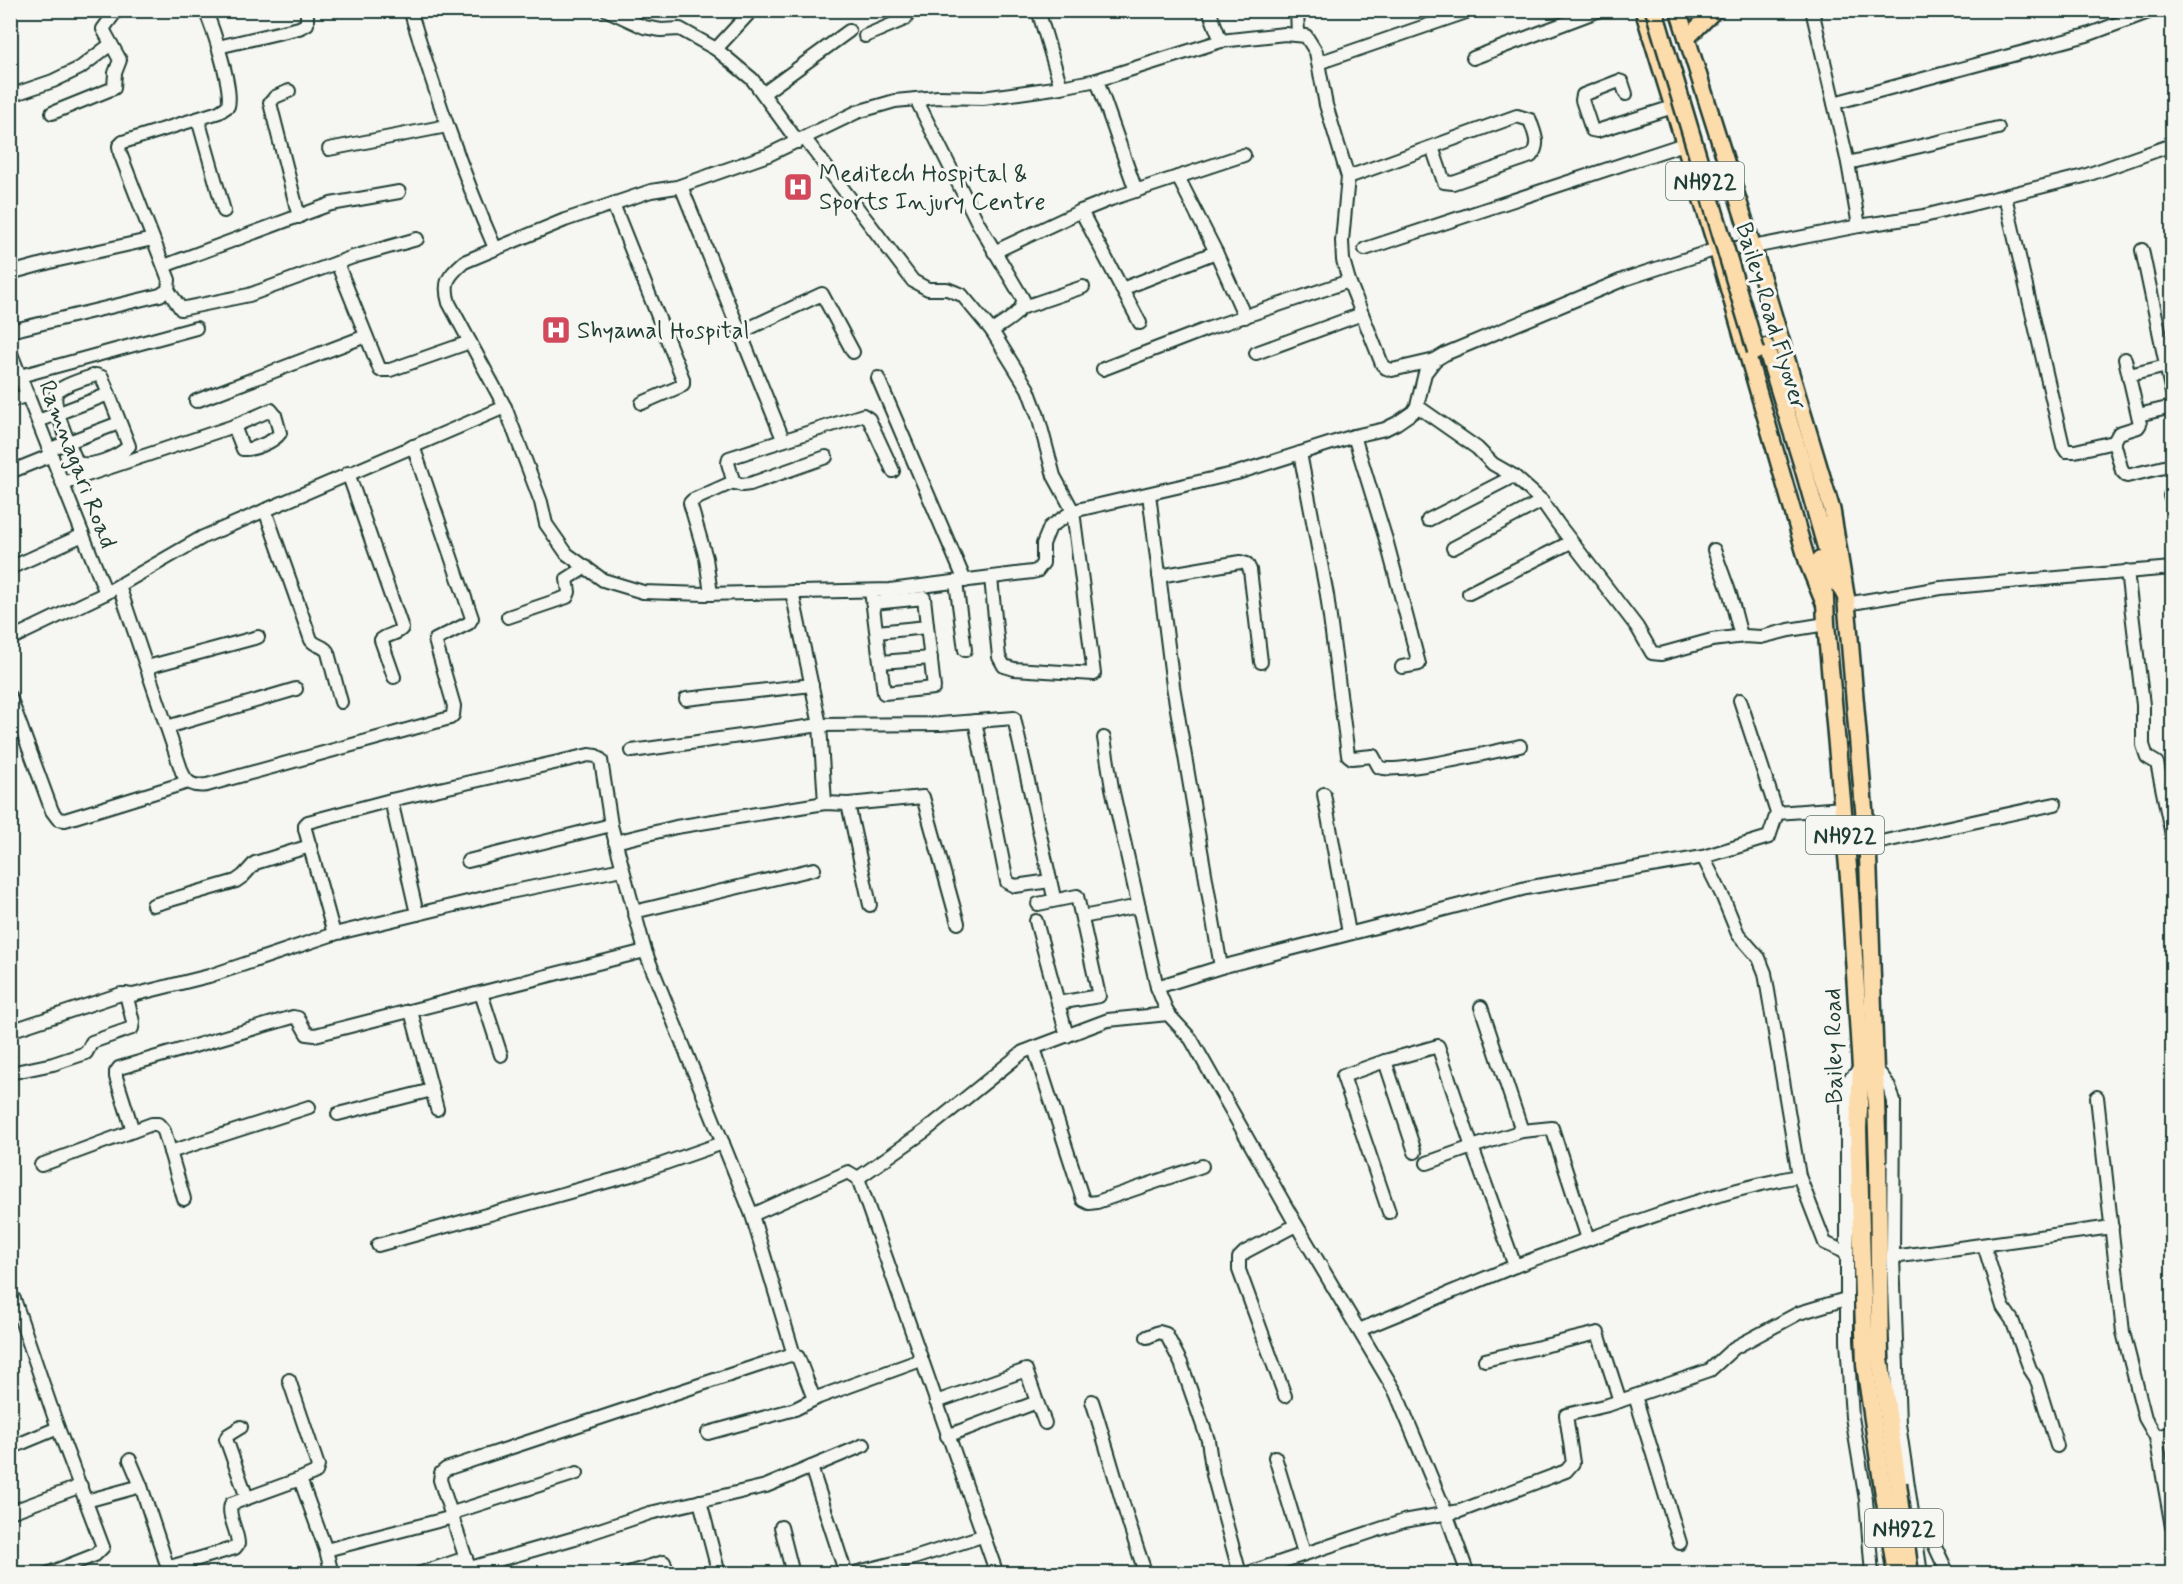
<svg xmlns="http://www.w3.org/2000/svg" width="2183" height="1584" font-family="Mynerve,sans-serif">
	<rect width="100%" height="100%" fill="#f6f6f2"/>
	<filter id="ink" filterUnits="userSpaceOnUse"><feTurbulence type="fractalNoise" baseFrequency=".0167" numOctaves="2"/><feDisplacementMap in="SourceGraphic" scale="12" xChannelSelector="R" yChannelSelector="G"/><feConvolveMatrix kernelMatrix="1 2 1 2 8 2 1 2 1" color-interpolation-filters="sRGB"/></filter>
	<g filter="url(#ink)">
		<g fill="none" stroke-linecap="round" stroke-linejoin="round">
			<g stroke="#1f3d34" stroke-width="16">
				<g id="minor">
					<path d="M410 10C435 91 461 171 495 248"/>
					<path d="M607 10 644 27 661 30 680 29 716 49 752 79 798 142"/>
					<path d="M1038 10 1061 87"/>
					<path d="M1209 10 1221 41"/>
					<path d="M1297 10 1298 34"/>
					<path d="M1812 10 1848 163 1859 226"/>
					<path d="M865 36 905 19 907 16 906 10"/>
					<path d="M218 47 299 28 307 24V10"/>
					<path d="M716 49 752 10"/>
					<path d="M1473 58 1600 10"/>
					<path d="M1318 63 1472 10"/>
					<path d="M1097 80 1136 191"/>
					<path d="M289 91 275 97 270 103 299 217"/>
					<path d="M764 93 849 31"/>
					<path d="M1626 94 1622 82 1619 81 1583 95 1582 100 1592 130 1597 131 1673 107"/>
					<path d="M12 95 53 81 80 68 111 44"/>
					<path d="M916 99 978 223 1023 299C1024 313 1003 323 992 331"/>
					<path d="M1834 103 2087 35 2154 10"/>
					<path d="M52 113 114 88 115 73 120 60 103 29 117 10"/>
					<path d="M198 119 224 211"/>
					<path d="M805 139 913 281 928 289H947L962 295 992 331 1028 389 1038 416 1054 476 1073 511 1094 674 1014 669 1004 666 999 657 991 578"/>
					<path d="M329 149 447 126"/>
					<path d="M1848 163 1998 128"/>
					<path d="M1348 177C1405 157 1461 136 1517 116L1530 120C1534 133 1541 144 1531 156L1453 183 1444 182 1432 147"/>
					<path d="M681 186 783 439"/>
					<path d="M2005 196 2063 446 2066 451H2075L2114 442 2122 471 2127 476 2172 465"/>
					<path d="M613 204 683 379V384L679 387 642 403"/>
					<path d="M1081 211 1140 323"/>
					<path d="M1365 249 1684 144"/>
					<path d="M2142 250 2172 393"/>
					<path d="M994 252 1081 211 1111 199 1244 155"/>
					<path d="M1216 252 1245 317"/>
					<path d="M337 263 380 370H390L470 342"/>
					<path d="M164 266 331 204 399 192"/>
					<path d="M10 273 54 261 153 239"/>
					<path d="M1122 289 1216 252 1178 177"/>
					<path d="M168 290 181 309 249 295 353 257 417 239"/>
					<path d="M1021 308 1083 287"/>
					<path d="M10 331 160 295 168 290 169 280 120 153 119 146 123 142 219 112 228 106C233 88 213 28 205 10"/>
					<path d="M741 332 822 294 853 352"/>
					<path d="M10 351 106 593"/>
					<path d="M1256 353 1362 314"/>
					<path d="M1103 369 1207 329 1349 281"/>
					<path d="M96 375 102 377 104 382 129 446C118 457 92 468 77 463 72 450 50 403 57 392 62 385 87 378 96 375Z"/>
					<path d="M2129 375 2167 366"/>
					<path d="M20 376 196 328"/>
					<path d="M878 378 965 581"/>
					<path d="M10 401 28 395"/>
					<path d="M196 401 366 336"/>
					<path d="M1417 406 1477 448 1493 464 1514 476 1542 501 1558 524 1637 627 1652 653 1661 654 1712 640 1744 636 1761 637 1789 630 1826 624"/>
					<path d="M505 407 449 303C443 282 448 276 464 262L565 220 651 191 677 187 768 155 857 112 895 101 938 97 983 98 1061 87 1097 80 1221 41 1285 34 1306 36 1316 52 1326 105 1348 177 1342 241 1343 260 1349 281 1382 364 1386 368 1392 370 1435 360"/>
					<path d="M2138 415 2172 407"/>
					<path d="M38 421 109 394"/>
					<path d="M1354 436 1387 543 1419 664 1402 667"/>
					<path d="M2114 442 2119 433 2138 427 2140 424 2125 359"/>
					<path d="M50 449 119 423"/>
					<path d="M1300 453 1327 595 1348 755 1352 758 1373 756 1379 767C1394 775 1497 751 1520 746"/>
					<path d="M10 472 52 455"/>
					<path d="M348 473 402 628C397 635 387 634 381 640L394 677"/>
					<path d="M732 482 742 485 750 484 826 457"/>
					<path d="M63 483 234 426 271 410 275 415 280 433C274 442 253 450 243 449L234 426"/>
					<path d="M1149 494 1173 686 1221 967 1526 888 1703 857 1769 837 1777 813 1740 700"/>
					<path d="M2170 496H2172"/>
					<path d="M265 510 311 640C316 647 325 645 328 653L341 702"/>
					<path d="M1428 520 1514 476"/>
					<path d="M1453 548 1542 501"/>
					<path d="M1714 550 1730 594 1741 636"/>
					<path d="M10 568 83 535"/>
					<path d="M2127 571 2143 705V745L2147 757 2157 763 2172 835"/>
					<path d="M1159 576 1240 562 1247 564 1250 570 1261 662"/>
					<path d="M956 582 965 650"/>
					<path d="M119 586 182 772C187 784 194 787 207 785L450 718 453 715 454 706 435 640 469 623 472 618 413 446"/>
					<path d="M871 591 884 693 934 688 924 598 873 603"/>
					<path d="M1469 593 1571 542"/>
					<path d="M711 594 706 558 690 503 693 500 731 483 733 480 728 463 729 458 863 415 869 419 893 471"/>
					<path d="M1846 604 1941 588 2172 568"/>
					<path d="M508 617 567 597 569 592 567 579 586 567"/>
					<path d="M877 632 927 627"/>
					<path d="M10 639 106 593 203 537 505 407 541 502 546 524 567 554 603 580 643 592 705 594 890 590 1032 572 1037 571 1043 563V544L1050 527 1073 511 1237 473 1354 436 1385 429 1397 423 1413 412 1417 406 1425 373 1435 360 1445 354 1625 279 1717 249 1753 247 1859 226 1924 216 2084 176 2172 145"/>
					<path d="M881 662 931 658"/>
					<path d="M147 667 258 637"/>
					<path d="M10 697 52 811 58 819 65 820 188 782"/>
					<path d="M686 699 812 685"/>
					<path d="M975 721 1007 882 1015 886 1050 881"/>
					<path d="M167 727 296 689"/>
					<path d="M1104 738 1112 788 1157 987 1168 1014 1191 1039 1294 1221 1396 1393 1446 1513 1468 1574"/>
					<path d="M632 751 820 725 792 592"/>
					<path d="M1324 794 1349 933"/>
					<path d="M391 800 417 914"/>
					<path d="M825 803 820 725 940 724 1014 718 1053 893"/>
					<path d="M848 804 870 905"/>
					<path d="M1777 813 1843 808"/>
					<path d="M615 842 676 827 825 803 848 804 923 797 958 923"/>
					<path d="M1867 845 2055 804"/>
					<path d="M1703 857 1722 895 1738 934 1759 958 1765 973 1799 1176 1825 1243 1847 1253"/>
					<path d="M468 861 611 825"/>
					<path d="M1038 904 1077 896 1099 996 1058 1003"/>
					<path d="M153 905 236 881 243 876 255 863 310 846"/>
					<path d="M634 912 814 869"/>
					<path d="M1082 917 1139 906"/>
					<path d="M1036 921 1067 1036"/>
					<path d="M334 934 305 829V825L308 822 391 800 589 755 596 756 601 760 611 825 645 951 752 1215 848 1172 858 1178 997 1574"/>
					<path d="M1157 987 1221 967"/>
					<path d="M481 993 501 1055"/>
					<path d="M411 1011 437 1109"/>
					<path d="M10 1031 121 994 133 995 209 976 334 934 505 893 622 869"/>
					<path d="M1034 1048 1083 1200 1089 1203 1097 1202 1202 1166"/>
					<path d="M1385 1061 1415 1152"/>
					<path d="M1861 1068 1847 1082V1341L1852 1417 1866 1500 1872 1574"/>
					<path d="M1874 1068C1885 1078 1890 1086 1894 1102L1893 1257 1899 1424 1921 1574"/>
					<path d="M10 1073 53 1064 86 1053 92 1042 132 1028 133 1022 126 994"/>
					<path d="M2097 1097 2123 1332 2145 1418 2156 1437 2172 1527"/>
					<path d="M338 1114 432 1090"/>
					<path d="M133 1131 116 1077V1072L119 1068 293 1017 298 1018 307 1034 315 1035 645 951"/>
					<path d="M1522 1131 1552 1128 1588 1239"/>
					<path d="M170 1152 309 1107"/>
					<path d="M41 1165 152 1124H158L164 1131 184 1199"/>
					<path d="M858 1178 925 1131 1023 1052 1108 1020 1168 1014"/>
					<path d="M1389 1212 1343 1076 1385 1061 1438 1046 1472 1147 1522 1131 1481 1007"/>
					<path d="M752 1215 794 1355"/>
					<path d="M378 1245 631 1175 723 1143"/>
					<path d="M1984 1245 2003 1307 2012 1320 2030 1369 2036 1378 2057 1446"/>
					<path d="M1893 1257 2112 1227"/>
					<path d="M1515 1266C1609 1232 1701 1194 1799 1176"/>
					<path d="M14 1299 58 1428 103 1547 95 1555 47 1574"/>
					<path d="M1359 1330 1515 1266 1472 1147 1427 1163"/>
					<path d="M1147 1337 1159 1332 1166 1334 1181 1363 1208 1440 1213 1475 1240 1574"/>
					<path d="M1485 1360 1598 1333 1620 1401"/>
					<path d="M289 1380 318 1466 316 1472 300 1479"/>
					<path d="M1285 1396 1239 1270V1258L1245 1252 1296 1225"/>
					<path d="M1635 1396 1680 1543"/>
					<path d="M1092 1401C1111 1459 1125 1517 1146 1574"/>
					<path d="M936 1402 1026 1370 1037 1402 947 1436"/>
					<path d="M1037 1402 1045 1423"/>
					<path d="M241 1427 228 1435 226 1439 247 1498"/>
					<path d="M708 1433 795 1409 819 1397 921 1360"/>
					<path d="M2156 1437 2172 1433"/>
					<path d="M10 1448 58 1428"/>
					<path d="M1275 1457 1304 1553"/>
					<path d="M130 1460 141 1486 166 1562 170 1567 235 1548 238 1544C238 1531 227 1516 231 1504L300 1479 326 1550 332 1574"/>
					<path d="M811 1467 846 1574"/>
					<path d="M86 1501 141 1486"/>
					<path d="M700 1501 719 1574"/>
					<path d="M10 1511 16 1510 81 1486"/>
					<path d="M452 1513 577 1473"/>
					<path d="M781 1527 793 1574"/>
					<path d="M1915 1531 1927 1529 1948 1574"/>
					<path d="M326 1550 453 1517"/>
					<path d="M470 1568 575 1538 650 1513 766 1486 864 1445"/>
					<path d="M418 1574 466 1558"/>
					<path d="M471 1574 440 1480 441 1473 446 1469 790 1355 798 1357 814 1399"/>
					<path d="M625 1574 664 1562 668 1574"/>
					<path d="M850 1574 914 1558 982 1536"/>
					<path d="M1245 1574 1404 1521 1460 1511 1566 1471 1573 1463 1566 1415 1608 1405 1710 1370 1734 1348 1799 1313 1846 1299"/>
				</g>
			</g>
			<g stroke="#1f3d34" stroke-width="20">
				<g id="major">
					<path d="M1643 10 1717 249 1808 564 1824 603"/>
					<path d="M1678 10 1753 247 1832 510 1846 595"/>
					<path d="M1687 38 1715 10"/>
				</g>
			</g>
			<g stroke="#1f3d34" stroke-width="21">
				<g id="highway">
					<path d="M1766 347 1801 460 1834 575 1846 597 1868 856 1878 1163 1880 1359 1898 1483"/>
					<path d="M1820 560 1824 577 1826 624 1849 878 1861 1068 1858 1128 1865 1365 1883 1488"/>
				</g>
			</g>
			<use href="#minor" stroke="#f6f6f2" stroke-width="12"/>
			<use href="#major" stroke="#fddcac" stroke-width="15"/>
			<use href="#highway" stroke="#fddcac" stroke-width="16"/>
			<g stroke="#1f3d34" stroke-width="21" stroke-linecap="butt">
				<g id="highway-bridge">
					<path d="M1654 10 1756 351"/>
					<path d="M1898 1483 1910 1574"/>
					<path d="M1883 1488 1896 1574"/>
				</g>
			</g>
			<use href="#highway-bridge" stroke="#fddcac" stroke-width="16"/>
		</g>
	</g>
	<defs>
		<g id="hospital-square" transform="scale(1.5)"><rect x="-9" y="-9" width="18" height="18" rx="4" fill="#d1495b" stroke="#f6f6f2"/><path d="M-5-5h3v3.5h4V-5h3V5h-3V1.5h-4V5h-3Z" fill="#fff"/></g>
	</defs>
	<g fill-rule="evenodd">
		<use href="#hospital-square" x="798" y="187"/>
		<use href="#hospital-square" x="556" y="330"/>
	</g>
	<g text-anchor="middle" stroke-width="6" stroke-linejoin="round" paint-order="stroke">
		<g fill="#f6f6f2" stroke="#60746d" stroke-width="1.5">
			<rect x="1666" y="162" width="78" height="38" rx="4.5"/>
			<rect x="1806" y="816" width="78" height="38" rx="4.5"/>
			<rect x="1865" y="1509" width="78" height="38" rx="4.5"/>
		</g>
		<g font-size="22" font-weight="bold" fill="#1f3d34">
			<text x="1705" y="189">NH922</text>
			<text x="1845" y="843">NH922</text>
			<text x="1904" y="1536">NH922</text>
		</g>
		<g font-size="24" fill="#1f3d34" stroke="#f6f6f2" text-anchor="start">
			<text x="819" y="181">Meditech Hospital &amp;<tspan x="819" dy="28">Sports Injury Centre</tspan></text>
			<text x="577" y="338">Shyamal Hospital</text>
		</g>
		<g font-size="24" fill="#1f3d34" stroke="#f6f6f2">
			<text transform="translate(1772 316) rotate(73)" y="8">Bailey Road Flyover</text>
			<text transform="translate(78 464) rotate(69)" y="8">Ramnagari Road</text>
			<text transform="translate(1833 1046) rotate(-91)" y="8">Bailey Road</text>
		</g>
	</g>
	<rect width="2183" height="1584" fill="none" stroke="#f6f6f2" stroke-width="36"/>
	<rect x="18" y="18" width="2147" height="1548" fill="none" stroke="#1f3d34" stroke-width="2" filter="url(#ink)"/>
</svg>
